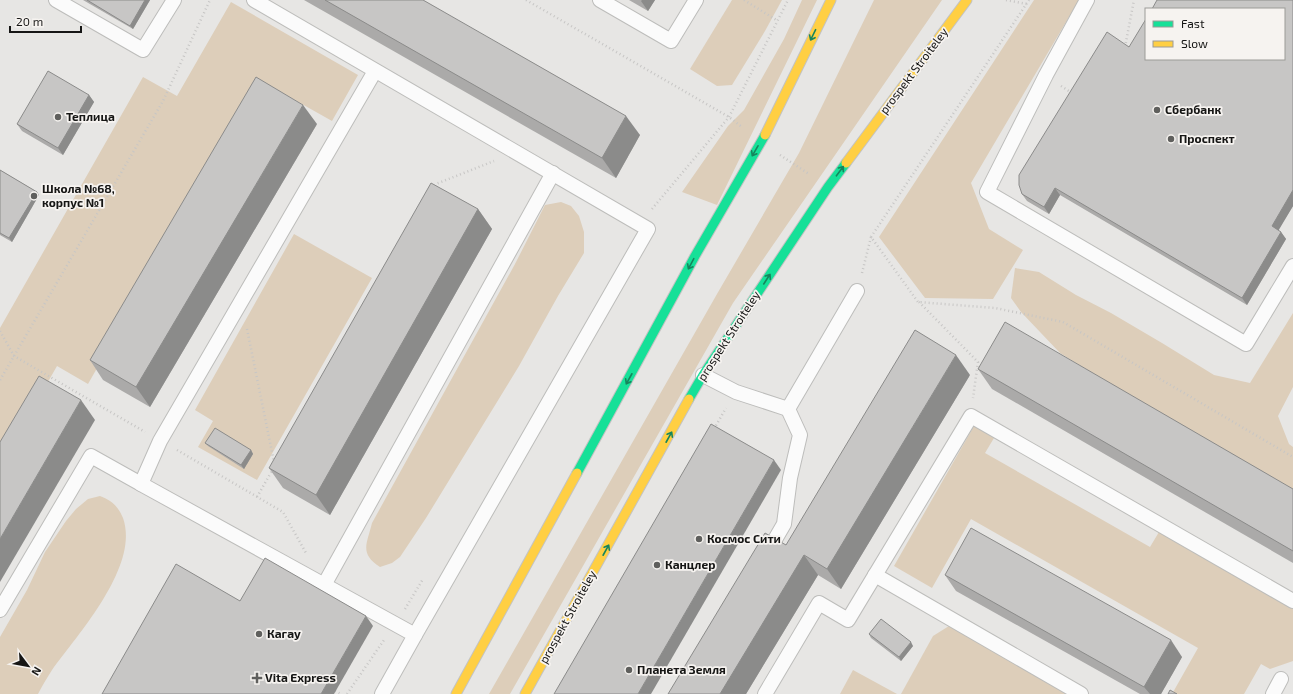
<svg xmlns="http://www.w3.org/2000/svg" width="1293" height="694" font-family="'Exo 2',sans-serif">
	<rect width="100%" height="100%" fill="#e7e6e4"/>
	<g fill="#ddceba">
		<path d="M732 0H782L765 31 732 85 717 86 690 69Z"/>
		<path d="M802 0H817L717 205 682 192 728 126 744 110 784 39Z"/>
		<path d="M874 0H942L733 303 510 694H489L717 294 799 153Z"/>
		<path d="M1034 0H1079L971 183 989 229 1023 250 993 299 925 298 879 237Z"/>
		<path d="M231 2 358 75 332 121 261 81 88 384 57 366 0 466V328L143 77 177 96Z"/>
		<path d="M561 202 571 206 579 216 584 232V253L558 296 519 366 426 518 400 557 392 563 380 567C359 553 367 544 372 523L515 264 545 205Z"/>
		<path d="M294 234 372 278 257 480 198 447 213 421 195 410Z"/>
		<path d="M1015 268 1039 272 1076 295 1111 313 1162 343 1214 375 1250 383 1293 313V387L1278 416 1289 444 1293 447V490L1160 416 1060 353 1021 312 1011 298Z"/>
		<path d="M974 426 994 438 985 453 1150 547 1159 532 1293 609V661L1270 669 1261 664 1244 694H1172L1198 648 971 519 932 588 894 566Z"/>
		<path d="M100 496C111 500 118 506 123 518 140 566 78 634 52 670 47 678 42 686 38 694H0V637L27 590 45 552 66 521 76 509 88 499Z"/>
		<path d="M949 626 1068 694H901L933 636Z"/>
		<path d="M853 670 897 694H840Z"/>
	</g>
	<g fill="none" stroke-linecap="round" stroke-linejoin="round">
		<g stroke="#bdbdbb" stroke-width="16">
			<g id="lane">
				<path d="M56 0 143 50 174 0"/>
				<path d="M254 0 648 229 415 635"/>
				<path d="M600 0 671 41 696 0"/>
				<path d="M1087 0 1046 75 987 192 1246 344 1293 266"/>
				<path d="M375 71 160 441 141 484 415 635 382 694"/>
				<path d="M703 375 736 392 788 409 857 291"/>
				<path d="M766 555 784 524 790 478 800 435 788 409"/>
				<path d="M875 575 1081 694"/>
				<path d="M324 585 553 173"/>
				<path d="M0 610 91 456 141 484"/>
				<path d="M765 694 819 603 848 620 971 416 1293 601"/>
				<path d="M1273 694 1281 679"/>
			</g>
		</g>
		<g stroke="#c3c3c2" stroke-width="11">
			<g id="fast">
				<path d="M689 399 703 375 828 187 846 163"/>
				<path d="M577 473 695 256 765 135"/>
			</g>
		</g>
		<g stroke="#c3c3c2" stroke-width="11">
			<g id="slow">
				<path d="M765 135 831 0"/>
				<path d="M846 163 967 0"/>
				<path d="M456 694 577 473"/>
				<path d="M525 694 689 399"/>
			</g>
		</g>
		<g stroke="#c7c6c5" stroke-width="2.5" stroke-dasharray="1 3" stroke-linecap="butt">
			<path d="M526 0 729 117 742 127"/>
			<path d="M744 0 778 21"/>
			<path d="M1006 0 1027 4"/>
			<path d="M1125 47 1134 0"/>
			<path d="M1061 86 1072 93"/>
			<path d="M780 155 809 174"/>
			<path d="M435 186 436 184 494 161"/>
			<path d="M652 209 729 117 788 0"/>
			<path d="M871 237 1029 0"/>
			<path d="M862 273 871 237 918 302 995 308 1063 322 1293 457"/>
			<path d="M919 302 978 362 973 398"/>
			<path d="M247 329 274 462"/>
			<path d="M0 331 14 356 145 432"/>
			<path d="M0 380 163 101 210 0"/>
			<path d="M714 429 726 408"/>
			<path d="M177 450 283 512 306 553"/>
			<path d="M257 497 273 469"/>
			<path d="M405 609 423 579"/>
			<path d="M335 691 341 694"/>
			<path d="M347 694 384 640"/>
		</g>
		<use href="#lane" stroke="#fbfbfb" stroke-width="14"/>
		<use href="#fast" stroke="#16e098" stroke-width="9"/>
		<use href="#slow" stroke="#ffcf43" stroke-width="9"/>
	</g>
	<g fill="#abaaa9">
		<path d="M83 0H150L133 29Z"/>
		<path d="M304 0H423L640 135 616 178Z"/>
		<path d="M629 0H655L648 11Z"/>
		<path d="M1293 0V206L1278 230 1281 232 1286 239 1247 305 1060 195 1049 214 1027 201 1022 194 1129 47Z"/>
		<path d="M89 95 94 102 63 155 22 131 17 124Z"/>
		<path d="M317 124 150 407 103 380 90 360Z"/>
		<path d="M0 170 37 192 39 195 12 242 0 235Z"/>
		<path d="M478 209 492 229 330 515 283 488 269 468Z"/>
		<path d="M978 369 1293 489V563L992 389Z"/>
		<path d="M970 375 841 589 818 575 746 694H668L786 545Z"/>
		<path d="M205 443 251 450 253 454 244 469 208 446Z"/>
		<path d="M945 575 1182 657 1161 694H1140L956 591Z"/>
		<path d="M869 634 913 646 901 661 871 638Z"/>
	</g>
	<g fill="#8b8b8a">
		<path d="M145 0H150L133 29 130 26Z"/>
		<path d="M642 0H655L648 11 641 1Z"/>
		<path d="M89 95 94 102 63 155 58 148Z"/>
		<path d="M303 105 317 124 150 407 136 387Z"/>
		<path d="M626 116 640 135 616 178 602 158Z"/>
		<path d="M1055 188 1060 195 1049 214 1044 207Z"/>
		<path d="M1293 190V206L1277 233 1272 226Z"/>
		<path d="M37 192 39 195 12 242 9 238Z"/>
		<path d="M478 209 492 229 330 515 316 495Z"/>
		<path d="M1281 232 1286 239 1247 305 1242 298Z"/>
		<path d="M956 355 970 375 841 589 827 569Z"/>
		<path d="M81 400 95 420 0 582V539Z"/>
		<path d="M251 450 253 454 244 469 241 465Z"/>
		<path d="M774 460 781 470 651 694H638Z"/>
		<path d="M804 555 818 575 746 694H720Z"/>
		<path d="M366 616 373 626 334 694H321Z"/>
		<path d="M1171 640 1182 657 1161 694H1150L1144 687Z"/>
		<path d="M911 642 913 646 901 661 899 657Z"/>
	</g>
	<g fill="#c7c6c5" stroke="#8b8b8a">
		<path d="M87 0H145L130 26Z"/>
		<path d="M325 0H423L626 116 602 158Z"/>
		<path d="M1157 0H1293V190L1272 226 1281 232 1242 298 1055 188 1044 207 1022 194 1019 185V175L1107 32 1129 47 1146 19V59H1284V9H1152Z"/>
		<path d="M48 71 89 95 58 148 17 124Z"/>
		<path d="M256 77 303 105 136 387 90 360Z"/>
		<path d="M0 170 37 192 9 238 0 233Z"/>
		<path d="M431 183 478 209 316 495 269 468Z"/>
		<path d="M1005 322 1293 489V551L978 369Z"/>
		<path d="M915 330 956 355 827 569 804 555 720 694H668L765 533 786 545Z"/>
		<path d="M39 376 81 400 0 539V442Z"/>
		<path d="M711 424 774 460 638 694H554Z"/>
		<path d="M215 428 251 450 241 465 205 443Z"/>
		<path d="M971 528 1171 640 1144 687 945 575Z"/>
		<path d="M265 558 366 616 321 694H102L176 564 240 601Z"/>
		<path d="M881 619 911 642 899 657 869 634Z"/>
		<path d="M1170 690 1177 694H1168Z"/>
	</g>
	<defs><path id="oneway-shaft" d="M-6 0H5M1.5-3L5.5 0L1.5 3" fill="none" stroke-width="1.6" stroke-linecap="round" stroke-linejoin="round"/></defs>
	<g stroke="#16855d">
		<use href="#oneway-shaft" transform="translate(813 35) rotate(116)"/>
		<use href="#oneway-shaft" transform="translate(755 151) rotate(120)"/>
		<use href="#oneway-shaft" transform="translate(840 171) rotate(-53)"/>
		<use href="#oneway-shaft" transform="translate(691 264) rotate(118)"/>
		<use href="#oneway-shaft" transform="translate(767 279) rotate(-57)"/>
		<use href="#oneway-shaft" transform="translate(629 379) rotate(119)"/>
		<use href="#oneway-shaft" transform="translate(669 437) rotate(-61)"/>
		<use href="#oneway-shaft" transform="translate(606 550) rotate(-61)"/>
	</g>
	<g fill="#5f5f5d" stroke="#f6f3f0" stroke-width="1.5">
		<circle cx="1157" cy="110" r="4"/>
		<circle cx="58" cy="117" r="4"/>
		<circle cx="1171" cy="139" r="4"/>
		<circle cx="34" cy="196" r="4"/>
		<circle cx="699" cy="539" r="4"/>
		<circle cx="657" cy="565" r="4"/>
		<circle cx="259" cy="634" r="4"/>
		<circle cx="629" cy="670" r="4"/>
		<path d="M255 672h4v4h4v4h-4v4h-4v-4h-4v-4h4z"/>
	</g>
	<g text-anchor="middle" stroke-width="3.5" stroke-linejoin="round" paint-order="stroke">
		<g font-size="12" fill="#161615" stroke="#f6f3f0">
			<text transform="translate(914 71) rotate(-53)" y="4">prospekt Stroiteley</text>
			<text transform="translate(729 336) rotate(-57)" y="4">prospekt Stroiteley</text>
			<text transform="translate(568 617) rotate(-61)" y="4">prospekt Stroiteley</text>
		</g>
		<g font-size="12" font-weight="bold" fill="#161615" stroke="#f6f3f0" text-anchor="start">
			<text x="1165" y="114">Сбербанк</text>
			<text x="66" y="121">Теплица</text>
			<text x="1179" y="143">Проспект</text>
			<text x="42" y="193">Школа №68,<tspan x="42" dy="14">корпус №1</tspan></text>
			<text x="707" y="543">Космос Сити</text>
			<text x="665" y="569">Канцлер</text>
			<text x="267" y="638">Кагау</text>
			<text x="637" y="674">Планета Земля</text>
			<text x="265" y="682">Vita Express</text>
		</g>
	</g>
	<rect x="1145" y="8" width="140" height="52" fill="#f6f3f0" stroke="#9c9b98"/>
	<rect x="1153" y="21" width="20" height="6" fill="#16e098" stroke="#9c9b98"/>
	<text x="1181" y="28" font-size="12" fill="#161615">Fast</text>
	<rect x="1153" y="41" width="20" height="6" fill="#ffcf43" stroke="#9c9b98"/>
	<text x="1181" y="48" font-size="12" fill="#161615">Slow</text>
	<g transform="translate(28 666) rotate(122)" stroke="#f6f3f0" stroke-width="3" paint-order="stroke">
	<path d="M0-3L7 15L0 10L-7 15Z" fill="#161615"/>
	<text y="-6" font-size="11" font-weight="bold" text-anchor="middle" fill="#161615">N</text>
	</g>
	<path d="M10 26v6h71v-6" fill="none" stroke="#161615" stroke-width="2"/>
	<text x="16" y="26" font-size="12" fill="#161615" stroke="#f6f3f0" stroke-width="3" paint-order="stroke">20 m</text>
</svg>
